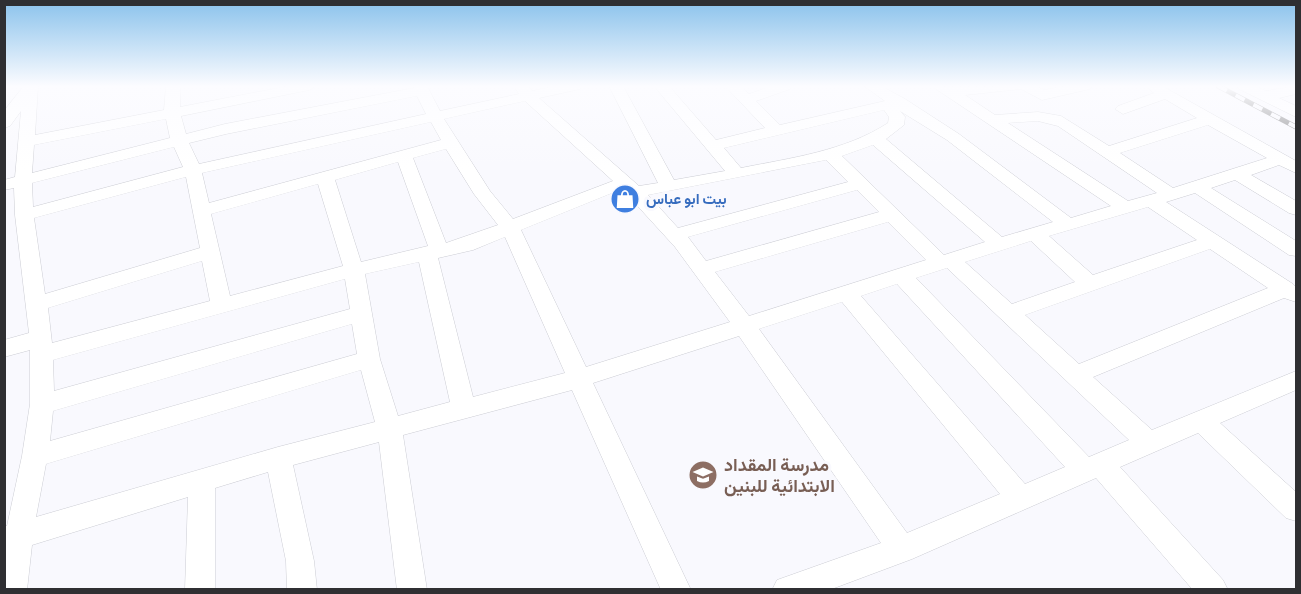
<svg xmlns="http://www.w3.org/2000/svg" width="1301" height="594" font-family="'Source Sans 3',Vazirmatn,sans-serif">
	<rect width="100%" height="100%" fill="#f9f9fe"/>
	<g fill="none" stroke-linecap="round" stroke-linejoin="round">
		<g stroke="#cccdd4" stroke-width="1">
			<g id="minor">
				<path d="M24 86H38L35 135 164 110 166 86H180V107L289 86H316L309 90 181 116 186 134 225 124 414 88 413 86H427L440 111 519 94 514 86H528L532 91 557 86H582L580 89 539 98 639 186 658 183 609 86H623L674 180 725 171 654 86H669L716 140 765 128 725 86H740L749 94 772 86H792L790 89 756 101 780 125 885 101 864 86H881L905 99 959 134 1071 218 1111 206 936 89 934 86 953 87 1036 86 1044 90 1066 86H1092L1090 89 1042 100 1021 89 965 95 995 115 1038 112 1061 116 1109 146 1197 118 1165 99 1123 114 1115 109 1118 106 1154 93 1145 86H1162L1296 161V173L1279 165 1251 175 1296 201V215L1289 213 1235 180 1211 188 1296 241V256L1289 255 1195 193 1166 202 1293 284 1296 287V302L1284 298 1093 377 1152 430 1296 371V390L1220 423 1296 492V521L1286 518 1198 433 1120 467 1223 580 1228 590H1193L1096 478 912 559 829 590H772L777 580 881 543 739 336 593 383 691 590H661L572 390 403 435 427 590H397L379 442 293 465 314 561 317 590H287L286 561 268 472 215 488V590H185L188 497 32 545 27 590H4V526H7L22 456 30 404V350L4 357V340L29 333 15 215 14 188 4 190V180L15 177 21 111 10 126 4 128V111ZM417 96 426 114 199 164 189 143 226 134ZM525 101 613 181 513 219 490 191 444 119ZM884 110 889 117 888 123C845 151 791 158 741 168L724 148ZM900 111 947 140 1053 222 1002 237 886 139 904 125 905 117ZM166 119 170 138 32 173 34 145ZM1038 121 1058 126 1157 193 1128 201 1008 123ZM431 122 441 140 209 203 202 173ZM1208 125 1267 158 1173 188 1120 153ZM873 145 985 242 944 255 842 156ZM174 147 183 167 33 207 32 183ZM446 149 474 194 498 225 446 243 413 158ZM826 160 848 182 678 228 648 195ZM398 162 428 246 361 262 335 180ZM186 177 200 248 45 294 34 218ZM318 184 343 266 230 296 211 214ZM622 189 675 247 730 322 586 367 521 230ZM857 190 879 212 706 261 688 237ZM1148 207 1197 240 1093 275 1049 236ZM888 222 926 260 749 316 715 272ZM505 237 565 373 473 397 438 258 473 250ZM1031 241 1075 282 1012 304 965 262ZM1210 249 1268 288 1079 364 1025 315ZM202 261 210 301 52 343 48 308ZM419 262 450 402 398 416 380 359 365 274ZM947 268 1129 440 1089 457 916 278ZM345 279 350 309 54 391 53 360ZM897 284 1065 467 1025 484 861 296ZM842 302 1000 494 907 533 759 329ZM352 324 357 354 50 441 53 411ZM361 370 375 422 278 447 36 517 46 464Z"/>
				<path d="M1237 86H1255L1266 91 1296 86V94L1279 98 1296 106V117L1239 89Z"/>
			</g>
		</g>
		<use href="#minor" fill="#fff" fill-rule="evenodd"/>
		<g stroke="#7f7f82" stroke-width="5">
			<path id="rail" d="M1218 86 1296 127"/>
		</g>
		<use href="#rail" stroke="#f9f9fe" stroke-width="4" stroke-dasharray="10" stroke-linecap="butt"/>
	</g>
	<linearGradient id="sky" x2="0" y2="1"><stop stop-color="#8ac2ec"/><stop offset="0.51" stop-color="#fcfcff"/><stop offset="1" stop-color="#fcfcff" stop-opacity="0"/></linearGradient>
	<rect width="1301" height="169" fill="url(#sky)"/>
	<defs>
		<g id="shop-disc" transform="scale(1.5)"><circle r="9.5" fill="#3f7fe0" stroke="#f9f9fe"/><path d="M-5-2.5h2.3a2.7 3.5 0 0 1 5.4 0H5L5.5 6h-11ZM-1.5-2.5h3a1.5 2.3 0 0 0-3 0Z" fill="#fff"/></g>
		<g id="school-disc" transform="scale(1.5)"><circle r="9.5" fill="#8d6e63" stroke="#f9f9fe"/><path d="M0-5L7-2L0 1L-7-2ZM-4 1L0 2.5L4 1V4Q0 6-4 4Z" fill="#fff"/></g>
	</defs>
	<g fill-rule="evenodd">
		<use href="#shop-disc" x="625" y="199"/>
		<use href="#school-disc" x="703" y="475"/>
	</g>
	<g text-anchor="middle" stroke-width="6" stroke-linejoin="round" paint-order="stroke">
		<g font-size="15" font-weight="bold" fill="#366cbe" stroke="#f9f9fe" text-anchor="start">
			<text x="646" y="204">بيت ابو عباس</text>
		</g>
		<g font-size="18" font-weight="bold" fill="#785e54" stroke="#f9f9fe" text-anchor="start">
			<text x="724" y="471">مدرسة المقداد<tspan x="724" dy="21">الابتدائية للبنين</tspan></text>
		</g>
	</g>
	<rect width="1301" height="594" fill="none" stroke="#2f2f32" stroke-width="12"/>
</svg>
